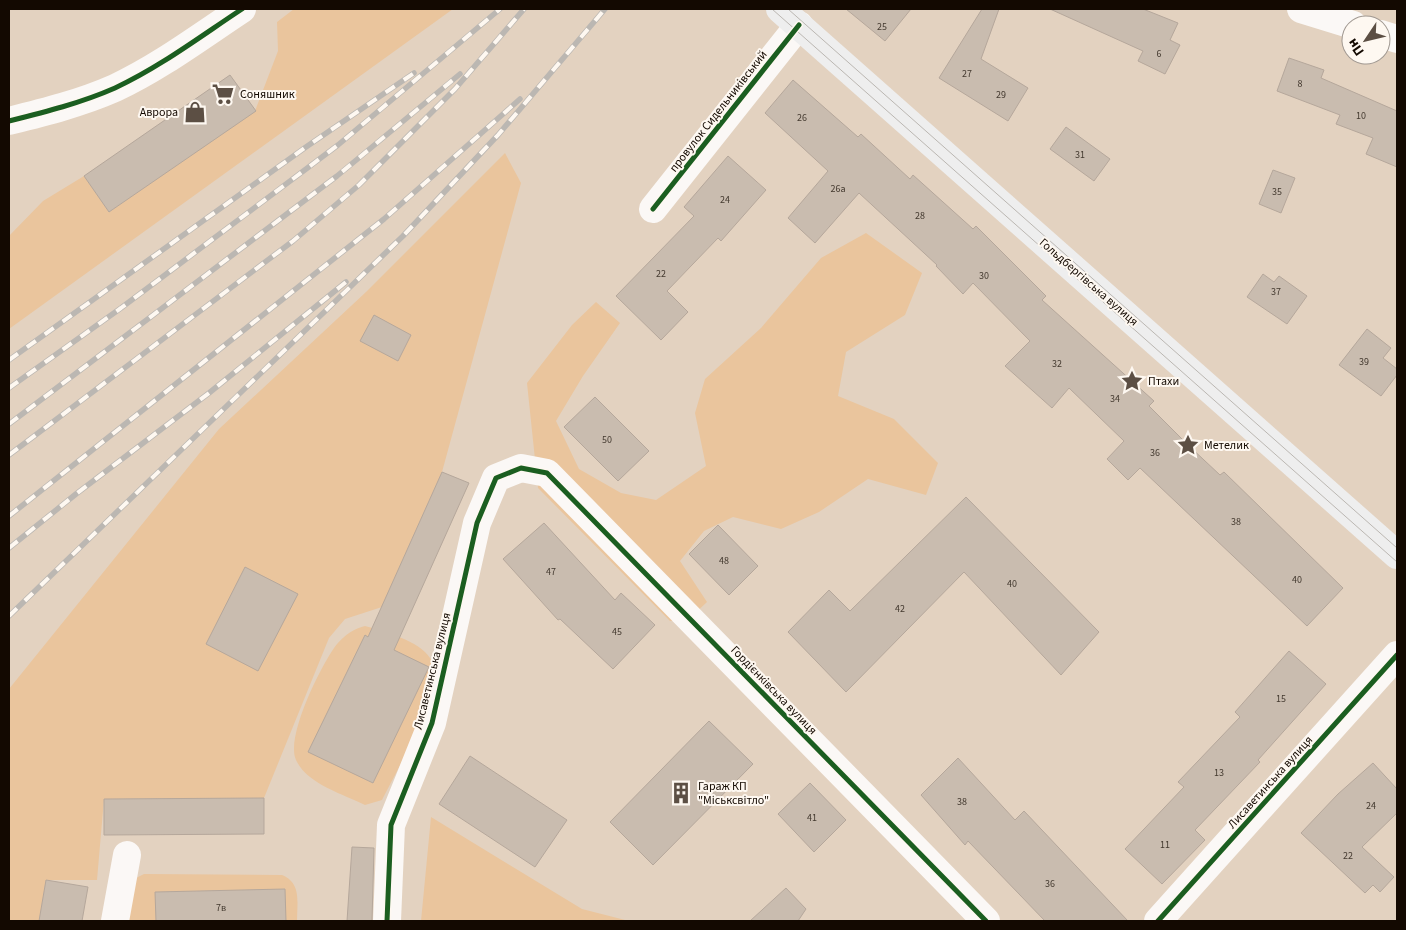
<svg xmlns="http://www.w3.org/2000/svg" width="1406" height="930" font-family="'Source Sans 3',sans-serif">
	<rect width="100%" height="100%" fill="#e3d2c0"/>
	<g fill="#eac59d">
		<path d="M294 9H453L9 329V236L43 201 84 176 109 212 255 111 278 51 277 22Z"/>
		<path d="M505 153 521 183 442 472 382 607 345 619 329 638 264 798 104 799 97 880H46L39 921H9V689L219 429 366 292Z"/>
		<path d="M866 233 922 273 905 315 846 352 838 396 894 419 938 463 926 495 868 479 819 512 781 529 733 517 704 531 680 561 707 602 689 619 670 621 538 488 527 383 572 325 596 302 620 323 583 376 556 421 579 469 621 493 656 500 706 466 695 413 705 379 761 328 821 258Z"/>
		<path d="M365 626C383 631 420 641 430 658 447 683 395 774 382 800L365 805C343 794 307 784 296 760 285 737 322 663 337 644 346 634 353 629 365 626Z"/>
		<path d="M431 817 582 909 629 921H421Z"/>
		<path d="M144 874 282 875C302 883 297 903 297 921H127L136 878Z"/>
	</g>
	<g fill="#c9bcaf" stroke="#b5a79b">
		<path d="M846 9H911L885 41Z"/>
		<path d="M982 9H999L981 59 1028 88 1008 121 939 78Z"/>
		<path d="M1050 9H1143L1178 23 1170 40 1180 45 1165 74 1138 61 1143 51Z"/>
		<path d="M1289 58 1324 70 1321 78 1397 111V167L1366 154 1373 138 1336 124 1340 115 1277 91Z"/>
		<path d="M230 75 256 111 109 212 84 176Z"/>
		<path d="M793 80 858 137 861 134 910 179 913 175 973 229 976 226 1046 296 1042 300 1154 401 1149 406 1188 445 1220 475 1224 472 1343 588 1307 626 1140 468 1128 480 1107 459 1124 441 1069 388 1052 408 1005 366 1030 341 973 283 963 294 936 266 937 265 859 193 815 243 788 218 828 171 765 113Z"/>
		<path d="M1066 127 1110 159 1094 181 1050 149Z"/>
		<path d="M728 156 766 190 721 241 718 238 667 291 688 312 661 340 616 296 694 216 684 207Z"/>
		<path d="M1273 170 1295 178 1281 213 1259 204Z"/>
		<path d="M1263 274 1274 282 1279 276 1307 296 1287 324 1247 297Z"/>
		<path d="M374 315 411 335 398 361 360 341Z"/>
		<path d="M1367 329 1391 348 1383 358 1397 369V375L1381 396 1339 365Z"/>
		<path d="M595 397 649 451 618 481 564 427Z"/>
		<path d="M442 472 469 483 394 650 429 667 373 783 308 752 365 635 368 637Z"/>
		<path d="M966 497 1099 632 1061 675 964 572 846 692 788 632 829 590 850 611Z"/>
		<path d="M544 523 615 600 621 593 655 625 613 669 560 619 558 620 503 559Z"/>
		<path d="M718 525 758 566 729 595 689 554Z"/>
		<path d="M245 567 298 594 258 671 206 644Z"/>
		<path d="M1289 651 1326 684 1258 760 1260 762 1195 830 1205 840 1162 884 1125 849 1184 787 1178 782 1240 717 1235 712Z"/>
		<path d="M709 721 753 764 653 865 610 822Z"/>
		<path d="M470 756 567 820 535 867 439 804Z"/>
		<path d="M958 758 1015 820 1024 811 1128 921H1045L968 841 965 845 921 795Z"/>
		<path d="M1373 763 1397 789V813L1362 847 1394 877 1380 892 1373 885 1365 893 1301 833 1338 794Z"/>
		<path d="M810 783 846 820 814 852 778 814Z"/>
		<path d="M264 798V834L104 835V799Z"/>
		<path d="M352 847 374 848 372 921H347Z"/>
		<path d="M46 880 88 887 82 921H39Z"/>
		<path d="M786 888 806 909 798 921H750Z"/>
		<path d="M285 889 286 921H156L155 892Z"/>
	</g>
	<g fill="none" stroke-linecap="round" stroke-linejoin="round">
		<g stroke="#fbf8f6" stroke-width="28">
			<path d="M1301 9 1353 25"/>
			<path d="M1381 34 1397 39"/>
			<path d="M9 121C45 112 81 103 115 88 160 67 201 36 242 9"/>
			<path d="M653 209 799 25"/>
			<path d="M115 921 127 855"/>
			<path d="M387 921 391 825 432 723 477 523 496 478 521 468 547 473 986 921"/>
			<path d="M1158 921 1397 655"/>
		</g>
		<path stroke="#eee" stroke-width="28" d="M780 9 1397 555"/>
		<g stroke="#bbb7b2" stroke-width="1">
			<path d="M772 9 1397 562"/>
			<path d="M788 9 1397 548"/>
		</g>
		<g stroke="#bbb7b2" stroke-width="5.5">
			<g id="rail">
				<path d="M9 360 306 147 414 73"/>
				<path d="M9 388 121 308 338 145 500 9"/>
				<path d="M9 424 337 176 460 74"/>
				<path d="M9 455 293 241 359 185 455 89 524 9"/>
				<path d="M9 516 384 219 520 99"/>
				<path d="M9 548 76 494 209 393 346 282"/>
				<path d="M9 616 403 236 498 135 605 9"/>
			</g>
		</g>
		<use href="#rail" stroke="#fef8f1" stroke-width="4" stroke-dasharray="11" stroke-linecap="butt"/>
		<g stroke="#fef8f1" stroke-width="8">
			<g id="cycleway">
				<path d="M9 121C45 112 81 103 115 88 160 67 201 36 242 9"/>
				<path d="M653 209 799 25"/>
				<path d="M387 921 391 825 432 723 477 523 496 478 521 468 547 473 986 921"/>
				<path d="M1158 921 1397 655"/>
			</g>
		</g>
		<use href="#cycleway" stroke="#1b5e20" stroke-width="5"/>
	</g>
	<defs>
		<g id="supermarket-bare" transform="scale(1.725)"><path d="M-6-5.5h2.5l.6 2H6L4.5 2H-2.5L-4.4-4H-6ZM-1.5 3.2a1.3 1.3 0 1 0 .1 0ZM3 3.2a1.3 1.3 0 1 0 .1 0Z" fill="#5c4f44" stroke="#fef8f1" stroke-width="2.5" paint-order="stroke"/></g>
		<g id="shop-bare" transform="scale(1.725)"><path d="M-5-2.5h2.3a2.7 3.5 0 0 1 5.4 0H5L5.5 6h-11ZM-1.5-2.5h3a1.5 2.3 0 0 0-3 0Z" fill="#5c4f44" stroke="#fef8f1" stroke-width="2.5" paint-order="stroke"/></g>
		<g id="sight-bare" transform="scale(1.725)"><path d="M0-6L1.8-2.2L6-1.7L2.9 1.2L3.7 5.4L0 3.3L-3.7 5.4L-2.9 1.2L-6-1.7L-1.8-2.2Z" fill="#5c4f44" stroke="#fef8f1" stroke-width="2.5" paint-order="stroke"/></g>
		<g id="building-bare" transform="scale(1.725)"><path d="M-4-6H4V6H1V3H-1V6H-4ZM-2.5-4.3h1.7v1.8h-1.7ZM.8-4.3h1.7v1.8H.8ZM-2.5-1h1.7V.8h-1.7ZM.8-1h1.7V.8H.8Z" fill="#5c4f44" stroke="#fef8f1" stroke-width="2.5" paint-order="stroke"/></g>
	</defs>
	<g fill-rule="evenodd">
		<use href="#supermarket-bare" x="223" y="94"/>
		<use href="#shop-bare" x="195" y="112"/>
		<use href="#sight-bare" x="1132" y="381"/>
		<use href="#sight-bare" x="1188" y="445"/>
		<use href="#building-bare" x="681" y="793"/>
	</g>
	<g text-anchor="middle" stroke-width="4" stroke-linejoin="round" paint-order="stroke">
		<g font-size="10" fill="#42382e">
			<text x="882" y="30">25</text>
			<text x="1159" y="57">6</text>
			<text x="967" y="77">27</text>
			<text x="1300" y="87">8</text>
			<text x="1001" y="98">29</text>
			<text x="1361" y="119">10</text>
			<text x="802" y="121">26</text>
			<text x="1080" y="158">31</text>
			<text x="838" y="192">26а</text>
			<text x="1277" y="195">35</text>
			<text x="725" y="203">24</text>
			<text x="920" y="219">28</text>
			<text x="661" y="277">22</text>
			<text x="984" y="279">30</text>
			<text x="1276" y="295">37</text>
			<text x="1364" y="365">39</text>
			<text x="1057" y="367">32</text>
			<text x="1115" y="402">34</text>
			<text x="607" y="443">50</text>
			<text x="1155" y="456">36</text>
			<text x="1236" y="525">38</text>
			<text x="724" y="564">48</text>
			<text x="551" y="575">47</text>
			<text x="1297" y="583">40</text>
			<text x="1012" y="587">40</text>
			<text x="900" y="612">42</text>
			<text x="617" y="635">45</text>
			<text x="1281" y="702">15</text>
			<text x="1219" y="776">13</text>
			<text x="962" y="805">38</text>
			<text x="1371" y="809">24</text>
			<text x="812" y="821">41</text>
			<text x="1165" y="848">11</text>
			<text x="1348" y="859">22</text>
			<text x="1050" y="887">36</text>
			<text x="221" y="911">7в</text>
		</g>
		<g font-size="12" fill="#130901" stroke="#fef8f1" text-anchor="start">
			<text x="240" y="98">Соняшник</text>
			<text x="178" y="116" text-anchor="end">Аврора</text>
			<text x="1148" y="385">Птахи</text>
			<text x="1204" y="449">Метелик</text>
			<text x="698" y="790">Гараж КП<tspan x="698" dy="14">"Міськсвітло"</tspan></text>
		</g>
		<g font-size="12" fill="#130901" stroke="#fef8f1">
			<text transform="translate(718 111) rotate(-52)" y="4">провулок Сидельниківський</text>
			<text transform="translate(1089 282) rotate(41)" y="4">Гольдбергівська вулиця</text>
			<text transform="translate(432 671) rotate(-76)" y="4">Лисаветинська вулиця</text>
			<text transform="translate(774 690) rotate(46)" y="4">Гордієнківська вулиця</text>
			<text transform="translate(1270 782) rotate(-48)" y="4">Лисаветинська вулиця</text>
		</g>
	</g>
	<rect width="1406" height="930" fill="none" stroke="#130901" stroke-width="20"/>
	<g transform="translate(1366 40) rotate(235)"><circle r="24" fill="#fef8f1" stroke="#a09891"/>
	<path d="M0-4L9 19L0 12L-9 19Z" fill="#5c4f44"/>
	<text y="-8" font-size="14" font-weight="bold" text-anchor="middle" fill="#130901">Пн</text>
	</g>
</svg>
